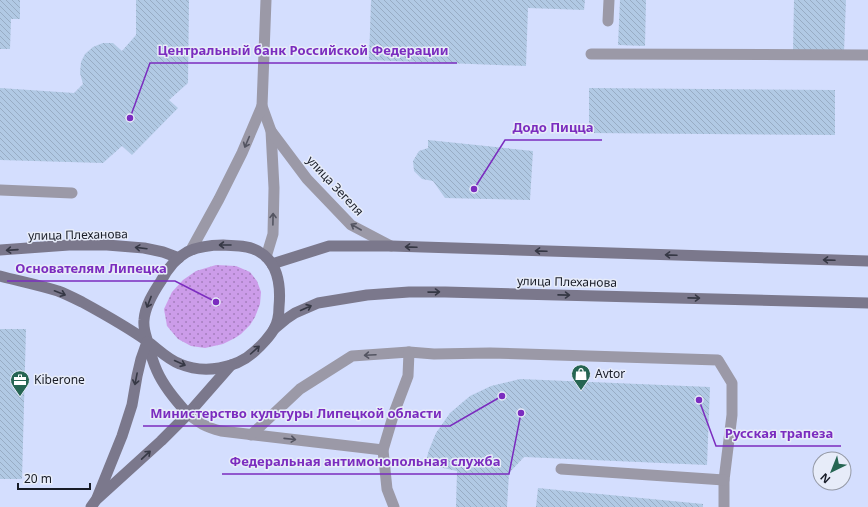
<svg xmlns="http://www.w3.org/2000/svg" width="868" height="507" font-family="'Noto Sans',sans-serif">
	<defs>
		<pattern id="grass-dots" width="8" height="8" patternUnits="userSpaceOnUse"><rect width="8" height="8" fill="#cc9ce9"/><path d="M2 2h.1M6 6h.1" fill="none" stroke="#a57ebd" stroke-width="1.8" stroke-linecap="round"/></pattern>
		<pattern id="building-back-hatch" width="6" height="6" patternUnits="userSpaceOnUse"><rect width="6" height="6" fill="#b1c9e4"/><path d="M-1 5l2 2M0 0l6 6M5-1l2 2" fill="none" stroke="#98acc4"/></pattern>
	</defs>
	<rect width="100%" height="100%" fill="#d4defe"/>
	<path fill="url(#grass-dots)" d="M216 265 236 266 250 272 257 281 261 292 260 304 255 317 250 325 241 334 235 338 223 344 205 348 191 346 178 339 167 326 164 309 172 292 183 280 196 271Z"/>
	<g fill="url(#building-back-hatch)">
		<path d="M0 0H20V19H11L10 49H0Z"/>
		<path d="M136 0H189L188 83 169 100 178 108 132 155 122 146 103 163 0 160V88L74 93 83 84 80 73 81 62 85 54 93 47 103 43H113L122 51 136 35Z"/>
		<path d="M371 0H585L584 10 528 8 526 66 369 60Z"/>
		<path d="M620 0H646L645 46 618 45Z"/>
		<path d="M794 0H846L844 52 793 51Z"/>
		<path d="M589 88 835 90V135L589 133Z"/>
		<path d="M428 140 533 151 530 200 445 198 433 181 422 179 414 171 413 161 419 151 428 148Z"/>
		<path d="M0 329H26L22 479H0Z"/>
		<path d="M520 379 710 387 707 465 524 457 509 473 507 507H456L457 471 425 464 429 450 436 433 450 413 470 396 491 386Z"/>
		<path d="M538 488 703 504V507H536Z"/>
	</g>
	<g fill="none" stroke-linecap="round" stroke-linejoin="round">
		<g stroke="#9b99a7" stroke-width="11">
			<path d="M608 21 609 0"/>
			<path d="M591 54 868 55"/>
			<path d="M0 190 72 193"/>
			<path d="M188 414C201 424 205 427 221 431L383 450"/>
			<path d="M251 435 300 389 352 356 409 352 434 354 490 353 718 360 732 383V415L724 480V507"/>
			<path d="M561 469 724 480"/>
			<path d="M394 507 387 489 383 450 394 413 408 376 409 352"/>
		</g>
		<g stroke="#9b99a7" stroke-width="11">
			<path d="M266 0 262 106 271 131 274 188 273 234 266 257"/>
			<path d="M271 131 307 179 351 225 391 246"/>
			<path d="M191 250 219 199 242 153 262 106"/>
		</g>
		<g stroke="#7b788c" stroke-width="11">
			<path d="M0 250 69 245H107L144 248 163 252 179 258"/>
			<path d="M272 264 329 246H391L868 261"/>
			<path d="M0 276C19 281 39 285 58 291 66 294 74 298 82 302 104 314 127 327 147 341 158 349 167 359 180 364 204 374 236 369 255 351 261 346 270 336 274 329 278 322 279 314 279 307 281 286 278 262 258 251 248 245 234 246 223 245 211 245 197 247 187 252 176 258 167 270 161 281 153 293 145 306 144 320 143 329 146 335 148 343 150 352 153 362 157 371 164 387 176 401 188 414"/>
			<path d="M274 329 286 319 295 313 318 303 367 295 409 292H445L868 303"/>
			<path d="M97 498 122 436 132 405 137 376 141 359 147 342"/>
			<path d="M91 507 96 500 161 441 188 414 231 365"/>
		</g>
	</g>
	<defs><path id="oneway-shaft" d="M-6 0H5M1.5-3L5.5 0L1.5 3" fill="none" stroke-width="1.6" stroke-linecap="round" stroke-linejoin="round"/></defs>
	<g stroke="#535461">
		<use href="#oneway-shaft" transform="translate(247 142) rotate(113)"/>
		<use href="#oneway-shaft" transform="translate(273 219) rotate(-89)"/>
		<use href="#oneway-shaft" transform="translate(356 227) rotate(-150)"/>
		<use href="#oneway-shaft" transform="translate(370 355) rotate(177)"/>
		<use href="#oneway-shaft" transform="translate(290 439) rotate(6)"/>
	</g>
	<g stroke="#363845">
		<use href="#oneway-shaft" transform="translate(225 245) rotate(-180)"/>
		<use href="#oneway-shaft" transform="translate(411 247) rotate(-178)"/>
		<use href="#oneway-shaft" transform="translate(141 248) rotate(-173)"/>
		<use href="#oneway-shaft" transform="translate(12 250) rotate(176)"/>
		<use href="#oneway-shaft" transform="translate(541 251) rotate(-178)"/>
		<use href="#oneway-shaft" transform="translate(671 255) rotate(-178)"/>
		<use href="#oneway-shaft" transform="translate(829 260) rotate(-178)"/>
		<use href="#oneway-shaft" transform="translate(434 292) rotate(-1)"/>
		<use href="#oneway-shaft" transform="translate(60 293) rotate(21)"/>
		<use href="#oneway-shaft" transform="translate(564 295) rotate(1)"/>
		<use href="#oneway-shaft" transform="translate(694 298) rotate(1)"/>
		<use href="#oneway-shaft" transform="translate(149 302) rotate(111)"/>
		<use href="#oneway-shaft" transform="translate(306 308) rotate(-24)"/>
		<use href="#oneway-shaft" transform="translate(255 350) rotate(-42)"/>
		<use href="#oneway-shaft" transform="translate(180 363) rotate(24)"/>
		<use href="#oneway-shaft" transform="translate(136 379) rotate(101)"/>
		<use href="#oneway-shaft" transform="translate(146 455) rotate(-43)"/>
	</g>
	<defs>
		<g id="shop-pin" transform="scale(1)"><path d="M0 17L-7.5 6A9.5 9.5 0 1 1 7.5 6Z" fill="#266552" stroke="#e7ecf9"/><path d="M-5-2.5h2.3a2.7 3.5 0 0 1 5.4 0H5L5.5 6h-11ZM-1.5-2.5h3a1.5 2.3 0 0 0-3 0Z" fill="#fff"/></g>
		<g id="office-pin" transform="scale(1)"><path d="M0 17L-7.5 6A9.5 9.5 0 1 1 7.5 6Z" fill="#266552" stroke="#e7ecf9"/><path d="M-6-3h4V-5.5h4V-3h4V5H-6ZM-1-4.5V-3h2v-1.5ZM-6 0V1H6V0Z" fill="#fff"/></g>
	</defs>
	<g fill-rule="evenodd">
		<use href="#shop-pin" x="581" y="374"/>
		<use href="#office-pin" x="20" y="380"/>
	</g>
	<g text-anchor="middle" stroke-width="3" stroke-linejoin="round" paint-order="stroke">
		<g font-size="12" fill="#181c27" stroke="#e7ecf9">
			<text transform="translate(335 186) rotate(47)" y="4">улица Зегеля</text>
			<text transform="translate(78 235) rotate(-1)" y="4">улица Плеханова</text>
			<text transform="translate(567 282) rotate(1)" y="4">улица Плеханова</text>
		</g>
		<g font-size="12" fill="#181c27" stroke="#e7ecf9" text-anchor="start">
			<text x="595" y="378">Avtor</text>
			<text x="34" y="384">Kiberone</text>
		</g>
	</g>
	<path fill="none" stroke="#7b2cbf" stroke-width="1.5" d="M130 118L150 63H457M474 189L505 140H602M216 302L175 281H7M502 396L450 426H143M699 400L716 446H841M521 413L509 474H222"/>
	<g fill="#7b2cbf" stroke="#e7ecf9" stroke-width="1.5">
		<circle cx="130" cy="118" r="4"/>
		<circle cx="474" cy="189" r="4"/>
		<circle cx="216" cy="302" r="4"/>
		<circle cx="502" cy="396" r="4"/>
		<circle cx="699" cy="400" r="4"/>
		<circle cx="521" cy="413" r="4"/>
	</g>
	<g font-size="13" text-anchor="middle" font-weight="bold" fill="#7b2cbf" stroke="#e7ecf9" stroke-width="3" stroke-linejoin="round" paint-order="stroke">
		<text x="303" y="55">Центральный банк Российской Федерации</text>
		<text x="553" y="132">Додо Пицца</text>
		<text x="91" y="273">Основателям Липецка</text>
		<text x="296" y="418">Министерство культуры Липецкой области</text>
		<text x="779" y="438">Русская трапеза</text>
		<text x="365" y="466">Федеральная антимонопольная служба</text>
	</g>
	<g transform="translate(832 471) rotate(223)"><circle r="19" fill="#e7ecf9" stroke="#9499a5"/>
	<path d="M0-3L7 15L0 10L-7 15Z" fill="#266552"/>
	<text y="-6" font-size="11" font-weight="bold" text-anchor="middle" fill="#181c27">N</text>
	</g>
	<path d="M18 483v6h72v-6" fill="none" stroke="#181c27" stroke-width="2"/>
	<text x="24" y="483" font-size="12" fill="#181c27" stroke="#e7ecf9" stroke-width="3" paint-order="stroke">20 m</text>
</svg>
